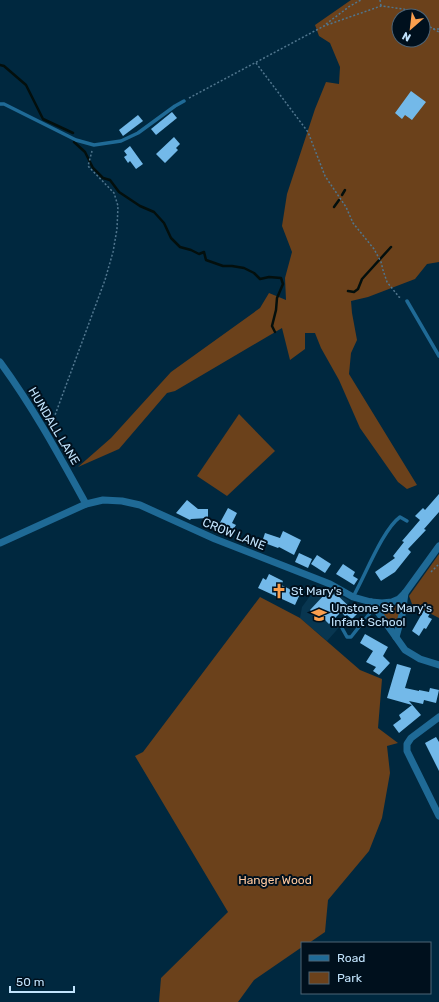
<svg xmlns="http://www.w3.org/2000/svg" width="439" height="1002" font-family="Rubik,sans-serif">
	<rect width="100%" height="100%" fill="#00283f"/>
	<path fill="#083650" d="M316 588 325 591H332L350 601 336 617 343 623 327 641 300 618 302 607Z"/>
	<g fill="#6b411b" fill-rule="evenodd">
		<path d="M351 0H439V262L427 264 415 279 368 297 351 301 352 313 357 340 351 353 349 374 417 485 407 489 398 482 360 428 339 380 321 348 315 333H305V349L290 360 282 328 175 391 167 393 119 449 78 467 111 438 171 372 260 308 269 293 286 300 285 278 292 252 282 226 287 194 315 109 326 82 339 84 340 67 330 43 319 36 315 25ZM399 16H423V40H399Z"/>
		<path d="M239 414 275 451 227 496 197 476Z"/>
		<path d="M439 554V618L412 604 409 596Z"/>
		<path d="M260 597 300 618 360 670 382 679 378 728 398 743 387 746 390 773 382 818 369 851 328 900 325 932 309 943H302V947L254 980 238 1002H159L161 978 228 912 135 756 143 752Z"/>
		<path d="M398 605 401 606 399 616 395 626 392 625 381 611 382 608 392 607Z"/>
	</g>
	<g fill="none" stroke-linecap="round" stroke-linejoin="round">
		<g stroke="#030f0d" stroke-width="2.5">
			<path d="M0 65 4 66 26 85 43 119 73 133"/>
			<path d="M74 142 85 152 93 168 103 178 110 180 119 192 140 206 154 212 164 223 171 238 180 247 191 250 199 254 204 252 206 260 223 266H232L244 268 254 273 260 279 269 277 281 278 283 284 277 298 276 310 272 326 275 332"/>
			<path d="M342 195 345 190"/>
			<path d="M334 207 339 200"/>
			<path d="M348 291 354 292 358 289 362 279 391 247"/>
		</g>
	</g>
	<g fill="#73b9e9">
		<path d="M411 91 426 102 412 120 405 115 402 119 395 113Z"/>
		<path d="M172 112 177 118 156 135 151 129Z"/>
		<path d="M138 115 143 121 123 136 119 130Z"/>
		<path d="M174 137 180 144 176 148 178 150 165 163 156 154Z"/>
		<path d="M130 146 143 164 136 169 130 161 128 163 124 157 127 155 124 151Z"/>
		<path d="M439 494V512L424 529 426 530 408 549 411 552 395 572 381 581 375 572 395 558 393 556 404 542 402 541 420 520 415 516 423 508 425 510Z"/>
		<path d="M187 500 198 509H208V518L191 519 190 520 176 513Z"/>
		<path d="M228 508 237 513 232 523 236 525 231 533 228 532 226 536 216 530Z"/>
		<path d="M283 531 301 540 294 555 279 547 278 548 262 542 265 533 280 538Z"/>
		<path d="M299 553 312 559 308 568 295 562Z"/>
		<path d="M317 555 331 564 325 573 311 564Z"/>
		<path d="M343 564 355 572 353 576 358 579 354 585 336 574Z"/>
		<path d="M269 574 283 581 281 585 300 594 295 605 258 588 263 578 266 580Z"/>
		<path d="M331 593 333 595 335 593 357 614 352 619 347 615 345 616 341 612 329 624 320 615 317 617 310 610 325 594 327 597Z"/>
		<path d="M424 610 430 613 428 617 432 619 426 629 424 628 419 636 412 631Z"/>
		<path d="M365 634 388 647 383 656 390 663 379 675 373 671 376 667 366 662 373 651 360 643Z"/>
		<path d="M397 664 411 668 405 688 419 691V690L429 692 430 688 439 690 436 703 424 700 423 704 409 701 421 715 399 733 393 725 401 719 399 715 412 705 387 698Z"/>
		<path d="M436 737 439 742V771L425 743Z"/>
	</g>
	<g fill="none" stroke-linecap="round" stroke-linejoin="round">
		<g stroke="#50768e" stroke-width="1.5" stroke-dasharray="2 2" stroke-linecap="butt">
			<path d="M380 0 381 6"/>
			<path d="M423 23 439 32"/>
			<path d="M326 24 350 6 361 0"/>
			<path d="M433 29H439"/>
			<path d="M256 63 308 132 325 176 346 207 353 223 374 249 381 262 383 270 387 282 399 297 402 298"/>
			<path d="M189 98 324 26 381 6 404 9 414 16"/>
			<path d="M51 426 105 280 113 252 117 229 118 206 114 193 88 166 92 151"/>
			<path d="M431 572 439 564"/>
		</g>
		<g stroke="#1f6a96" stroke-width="3.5">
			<path d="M0 104H4L76 140 94 145 121 141 138 133 175 106 184 101"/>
			<path d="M407 301 439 356"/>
			<path d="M353 597C365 576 383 529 400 517L407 521"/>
			<path d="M342 628 347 637H351L374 608"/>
		</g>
		<g stroke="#1f6a96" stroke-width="7">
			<path d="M0 362C33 407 59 455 86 504"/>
			<path d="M0 543 86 504 103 500 122 501 140 505 215 539 330 584 353 597 371 602 382 603 392 602 399 599 405 593 439 546"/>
			<path d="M371 602 405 650 420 659 439 665"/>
			<path d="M396 637 402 615 405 593"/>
			<path d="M439 717 411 738 407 744V751L439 816"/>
		</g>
	</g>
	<defs>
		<g id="church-bare" transform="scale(1.2)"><path d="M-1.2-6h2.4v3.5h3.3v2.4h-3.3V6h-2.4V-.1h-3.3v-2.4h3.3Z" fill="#fa9f4e" stroke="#00101d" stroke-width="2.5" paint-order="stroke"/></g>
		<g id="school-bare" transform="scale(1.2)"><path d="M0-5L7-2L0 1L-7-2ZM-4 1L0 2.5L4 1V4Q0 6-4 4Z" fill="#fa9f4e" stroke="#00101d" stroke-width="2.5" paint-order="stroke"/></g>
	</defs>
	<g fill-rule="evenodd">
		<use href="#church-bare" x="279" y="591"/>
		<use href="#school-bare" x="319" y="615"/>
	</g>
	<g text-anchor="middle" stroke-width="4" stroke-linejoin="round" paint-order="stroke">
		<g font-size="12" fill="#c1e3fc" stroke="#00101d">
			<text transform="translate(54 426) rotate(59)" y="4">HUNDALL LANE</text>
			<text transform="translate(234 534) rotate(22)" y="4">CROW LANE</text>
		</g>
		<g font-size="12" fill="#c1e3fc" stroke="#00101d" text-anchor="start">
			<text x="291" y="595">St Mary's</text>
			<text x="331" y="612">Unstone St Mary's<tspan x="331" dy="14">Infant School</tspan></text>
		</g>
		<g font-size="12" fill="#ffc99f" stroke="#00101d">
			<text x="275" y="884">Hanger Wood</text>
		</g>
	</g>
	<rect x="301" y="942" width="130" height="52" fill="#00101d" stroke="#4d6476"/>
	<rect x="309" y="955" width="20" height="6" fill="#1f6a96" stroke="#4d6476"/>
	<text x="337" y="962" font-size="12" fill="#c1e3fc">Road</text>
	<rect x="309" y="972" width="20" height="12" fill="#6b411b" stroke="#4d6476"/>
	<text x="337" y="982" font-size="12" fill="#c1e3fc">Park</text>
	<g transform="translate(411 28) rotate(208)"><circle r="19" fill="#00101d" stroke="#4d6476"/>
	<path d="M0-3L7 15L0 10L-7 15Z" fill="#fa9f4e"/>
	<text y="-6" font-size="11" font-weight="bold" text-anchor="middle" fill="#c1e3fc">N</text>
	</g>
	<path d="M10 986v6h64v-6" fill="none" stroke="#c1e3fc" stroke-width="2"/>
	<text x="16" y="986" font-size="12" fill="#c1e3fc" stroke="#00101d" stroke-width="3" paint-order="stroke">50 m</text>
</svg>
